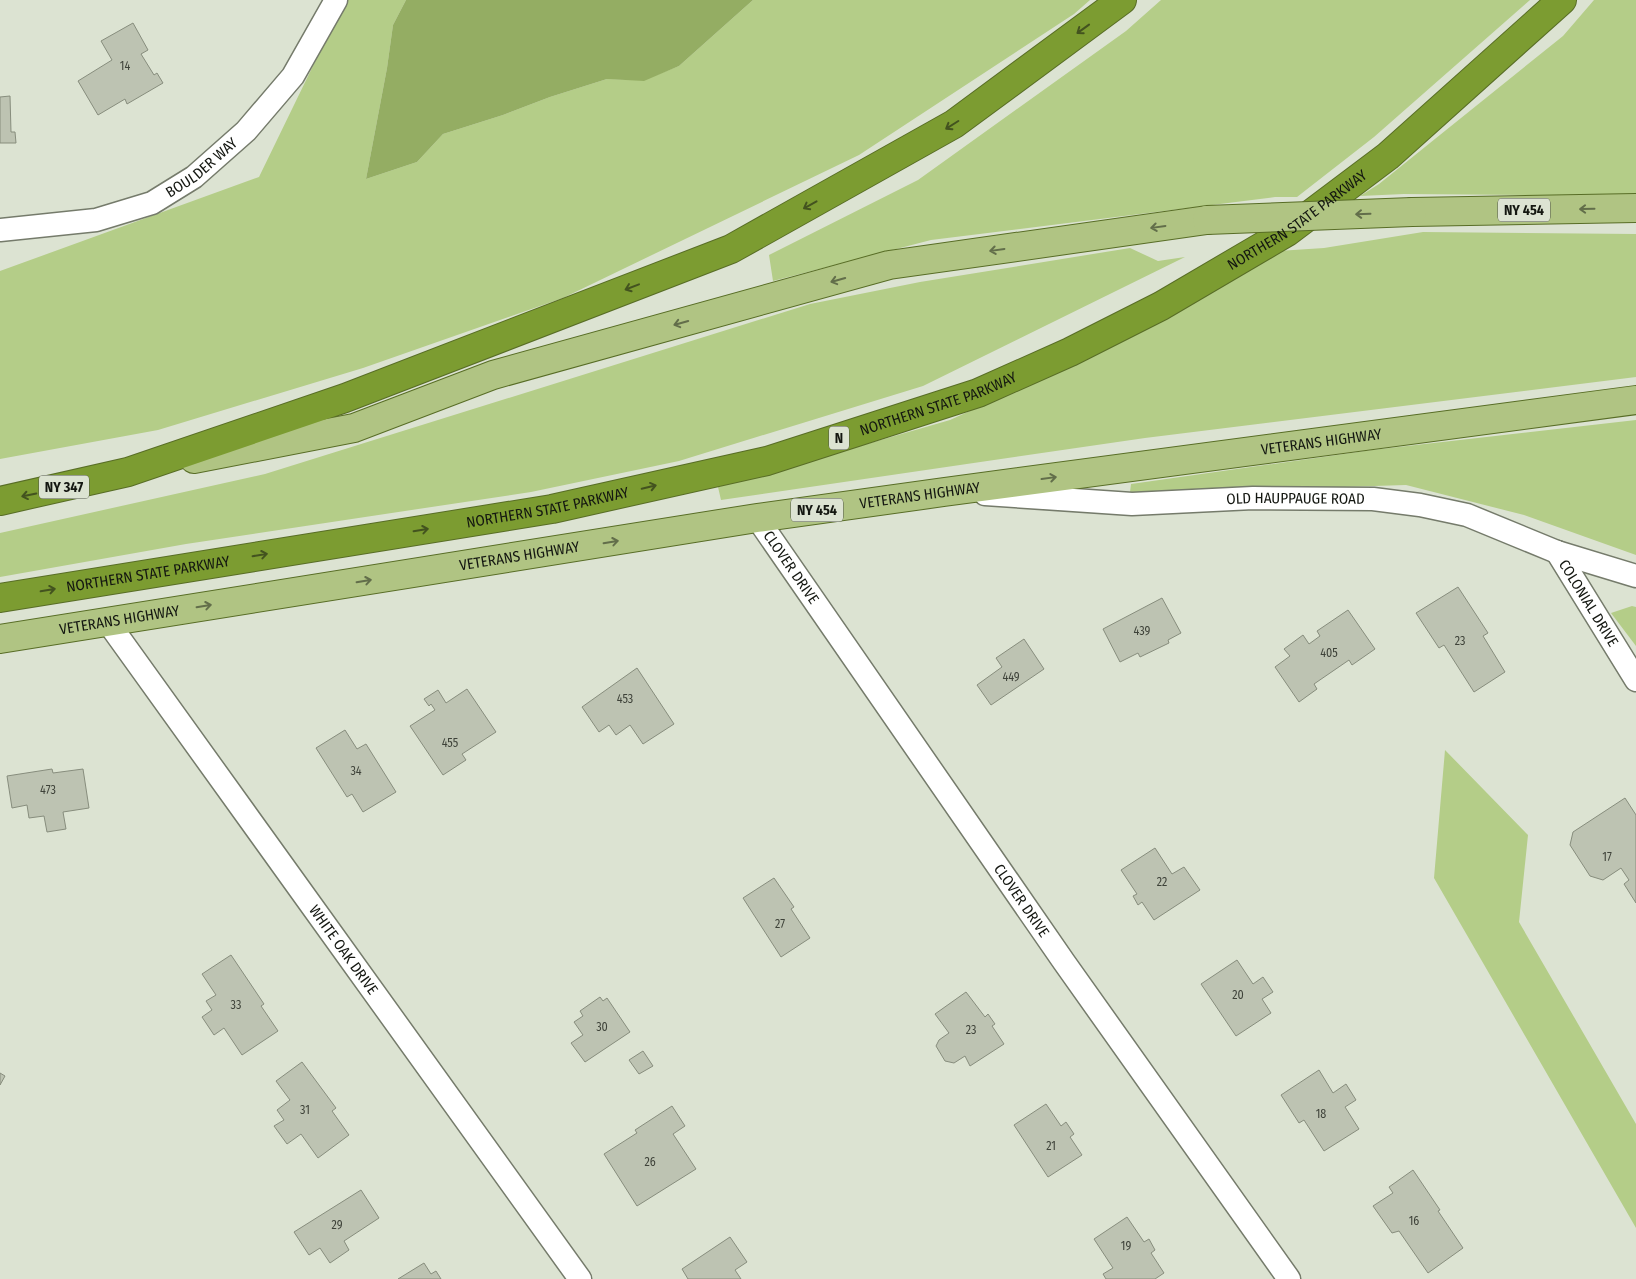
<svg xmlns="http://www.w3.org/2000/svg" width="1636" height="1279" font-family="'Fira Sans Condensed',sans-serif">
	<rect width="100%" height="100%" fill="#dce3d2"/>
	<g fill="#b4cd88">
		<path d="M345 0H406L393 25 387 68 366 179 417 162 443 134 503 115 550 97 607 79 644 80 679 66 753 0H1090L1074 14 859 155 563 298 363 368 158 430 0 459V271L259 177Z"/>
		<path d="M1161 0H1530L1374 137 1297 197H1275L931 240 773 281 769 255 918 180 1126 31Z"/>
		<path d="M1594 0H1636V196L1404 194 1360 196 1379 184 1563 36Z"/>
		<path d="M1423 232 1636 234V377L1145 438 721 500 718 487 950 420 1104 350 1278 251 1324 248Z"/>
		<path d="M1130 248 1158 261 1185 257 923 386 679 461 531 492 186 544 0 577V533L265 474 810 304 920 282Z"/>
		<path d="M1636 420V555L1524 515 1406 485 1180 492H1130L1131 484 1372 450Z"/>
		<path d="M1632 606 1636 607V646L1611 613Z"/>
		<path d="M1445 750 1528 835 1519 922 1636 1124V1228L1434 878Z"/>
	</g>
	<path fill="#94ad63" d="M406 0H753L679 66 644 81 607 79 550 97 503 115 443 134 417 162 366 179 387 68 393 25Z"/>
	<g fill="#bdc3b2" stroke="#878d7d">
		<path d="M133 23 148 50 141 54 154 75 157 73 163 83 127 104 125 99 98 115 78 81 112 60 101 41Z"/>
		<path d="M10 96 11 132H15L16 143H0V97Z"/>
		<path d="M1458 587 1488 633 1483 636 1505 672 1474 692 1444 645 1439 648 1416 613Z"/>
		<path d="M1162 598 1181 633 1168 640 1169 643 1140 657 1138 653 1120 662 1103 629Z"/>
		<path d="M1348 610 1375 649 1352 665 1349 660 1314 684 1317 689 1299 702 1275 667 1290 656 1284 649 1303 635 1309 644 1320 636 1317 631Z"/>
		<path d="M1024 639 1044 669 991 705 977 685 1002 667 996 658Z"/>
		<path d="M637 668 674 724 643 744 630 725 616 735 609 725 599 732 582 707Z"/>
		<path d="M467 689 496 732 462 754 466 760 443 775 410 726 435 710 431 704 429 706 424 699 438 690 446 703Z"/>
		<path d="M345 730 357 749 366 744 396 792 363 812 352 794 347 797 316 748Z"/>
		<path d="M52 769 53 773 83 769 89 808 63 812 66 829 47 832 44 816 29 818 27 805 12 808 7 776Z"/>
		<path d="M1625 798 1636 815V903L1624 884 1629 880 1621 868 1603 880 1590 876 1570 845 1573 832Z"/>
		<path d="M1155 848 1172 874 1184 867 1200 890 1154 920 1142 902 1138 905 1133 896 1137 894 1121 870Z"/>
		<path d="M774 878 794 907 791 909 810 938 781 957 743 898Z"/>
		<path d="M231 955 264 1004 261 1006 278 1031 242 1055 224 1028 214 1035 202 1017 212 1010 206 1001 216 995 202 974Z"/>
		<path d="M1237 960 1253 984 1263 977 1273 992 1262 999 1271 1013 1236 1036 1201 984Z"/>
		<path d="M966 992 985 1017 988 1014 995 1024 992 1026 1004 1044 970 1066 965 1056 954 1063 945 1061 936 1046 939 1040 949 1033 935 1014Z"/>
		<path d="M600 997 603 1001 607 998 630 1032 585 1062 571 1043 583 1035 574 1022 583 1016 580 1011Z"/>
		<path d="M643 1051 653 1066 639 1074 629 1060Z"/>
		<path d="M302 1062 336 1108 332 1111 349 1135 318 1158 301 1134 287 1144 274 1126 284 1120 277 1110 290 1100 276 1081Z"/>
		<path d="M1319 1070 1333 1093 1346 1084 1356 1100 1345 1107 1359 1129 1324 1151 1304 1120 1299 1123 1281 1095Z"/>
		<path d="M0 1073 5 1076 0 1085Z"/>
		<path d="M1046 1104 1061 1126 1066 1122 1074 1134 1070 1137 1082 1155 1048 1177 1014 1125Z"/>
		<path d="M672 1106 685 1126 673 1134 696 1169 637 1206 604 1154 637 1133 635 1130Z"/>
		<path d="M1413 1170 1440 1210 1438 1211 1463 1248 1428 1273 1399 1231 1392 1233 1373 1206 1393 1193 1389 1187Z"/>
		<path d="M361 1190 379 1218 344 1241 349 1250 330 1263 320 1248 309 1255 294 1232Z"/>
		<path d="M1127 1217 1144 1242 1149 1239 1155 1250 1151 1253 1164 1273 1155 1279H1106L1103 1274 1113 1268 1094 1239Z"/>
		<path d="M730 1237 747 1262 735 1270 741 1279H688L682 1269Z"/>
		<path d="M424 1263 431 1274 436 1271 441 1279H398Z"/>
	</g>
	<g fill="none" stroke-linecap="round" stroke-linejoin="round">
		<g stroke="#757b6b" stroke-width="25">
			<g id="street">
				<path id="s1" d="M0 230 96 220 152 203 194 177 246 131 293 76 336 0"/>
				<path id="s2" d="M985 494 1132 504 1253 498 1373 499 1420 505 1467 515 1557 552 1636 576"/>
				<path id="s3" d="M757 518 1064 962 1289 1279"/>
				<path id="s4" d="M1557 552 1636 680"/>
				<path id="s5" d="M107 621 580 1279"/>
			</g>
		</g>
		<g stroke="#586d26" stroke-width="30">
			<g id="primary">
				<path d="M1412 212 1636 208"/>
				<path d="M194 459 354 428 493 375 889 265 1207 220"/>
				<path id="s6" d="M0 639 757 518 944 492 1636 400"/>
			</g>
		</g>
		<g stroke="#586d26" stroke-width="30">
			<g id="highway">
				<path d="M0 501 128 472 345 398 731 249 954 124 1122 0"/>
				<path id="s7" d="M0 598 552 509 767 461 978 393 1070 352 1161 306 1287 232 1388 156 1562 0"/>
			</g>
		</g>
		<use href="#street" stroke="#fff" stroke-width="22"/>
		<use href="#primary" stroke="#b0c483" stroke-width="28"/>
		<use href="#highway" stroke="#7c9c31" stroke-width="28"/>
		<g stroke="#586d26" stroke-width="30" stroke-linecap="butt">
			<path id="primary-bridge" d="M1207 220 1412 212"/>
		</g>
		<use href="#primary-bridge" stroke="#b0c483" stroke-width="28"/>
	</g>
	<defs><path id="oneway-shaft" d="M-6 0H5M1.5-3L5.5 0L1.5 3" fill="none" stroke-width="1.6" stroke-linecap="round" stroke-linejoin="round" transform="scale(1.25)"/></defs>
	<g stroke="#43531f">
		<use href="#oneway-shaft" transform="translate(1083 29) rotate(144)"/>
		<use href="#oneway-shaft" transform="translate(952 125) rotate(148)"/>
		<use href="#oneway-shaft" transform="translate(810 205) rotate(151)"/>
		<use href="#oneway-shaft" transform="translate(632 287) rotate(159)"/>
		<use href="#oneway-shaft" transform="translate(649 487) rotate(-13)"/>
		<use href="#oneway-shaft" transform="translate(29 495) rotate(168)"/>
		<use href="#oneway-shaft" transform="translate(421 530) rotate(-9)"/>
		<use href="#oneway-shaft" transform="translate(260 555) rotate(-9)"/>
		<use href="#oneway-shaft" transform="translate(48 590) rotate(-10)"/>
	</g>
	<g stroke="#626e4a">
		<use href="#oneway-shaft" transform="translate(1587 209) rotate(179)"/>
		<use href="#oneway-shaft" transform="translate(1363 214) rotate(178)"/>
		<use href="#oneway-shaft" transform="translate(1158 227) rotate(172)"/>
		<use href="#oneway-shaft" transform="translate(997 250) rotate(172)"/>
		<use href="#oneway-shaft" transform="translate(838 280) rotate(164)"/>
		<use href="#oneway-shaft" transform="translate(681 323) rotate(164)"/>
		<use href="#oneway-shaft" transform="translate(1049 478) rotate(-8)"/>
		<use href="#oneway-shaft" transform="translate(611 542) rotate(-9)"/>
		<use href="#oneway-shaft" transform="translate(364 581) rotate(-9)"/>
		<use href="#oneway-shaft" transform="translate(204 606) rotate(-9)"/>
	</g>
	<g text-anchor="middle" stroke-width="4" stroke-linejoin="round" paint-order="stroke">
		<g font-size="12" fill="#3e4239">
			<text x="125" y="70">14</text>
			<text x="1142" y="635">439</text>
			<text x="1460" y="645">23</text>
			<text x="1329" y="657">405</text>
			<text x="1011" y="681">449</text>
			<text x="625" y="703">453</text>
			<text x="450" y="747">455</text>
			<text x="356" y="775">34</text>
			<text x="48" y="794">473</text>
			<text x="1607" y="861">17</text>
			<text x="1162" y="886">22</text>
			<text x="780" y="928">27</text>
			<text x="1238" y="999">20</text>
			<text x="236" y="1009">33</text>
			<text x="602" y="1031">30</text>
			<text x="971" y="1034">23</text>
			<text x="305" y="1114">31</text>
			<text x="1321" y="1118">18</text>
			<text x="1051" y="1150">21</text>
			<text x="650" y="1166">26</text>
			<text x="1414" y="1225">16</text>
			<text x="337" y="1229">29</text>
			<text x="1126" y="1250">19</text>
		</g>
		<g fill="#dce3d2" stroke="#50544b" stroke-width="1">
			<rect x="1498" y="198.5" width="52" height="23" rx="4"/>
			<rect x="829" y="426.5" width="20" height="23" rx="4"/>
			<rect x="39" y="475.5" width="50" height="23" rx="4"/>
			<rect x="791" y="498.5" width="52" height="23" rx="4"/>
		</g>
		<g font-size="14" font-weight="bold" fill="#141711">
			<text x="1524" y="215">NY 454</text>
			<text x="839" y="443">N</text>
			<text x="64" y="492">NY 347</text>
			<text x="817" y="515">NY 454</text>
		</g>
		<g font-size="15" fill="#141711" stroke="#dce3d2">
			<text dy="5" stroke="none"><textPath href="#s1" startOffset="216">BOULDER WAY</textPath></text>
			<text dy="5" stroke="none"><textPath href="#s7" startOffset="1365">NORTHERN STATE PARKWAY</textPath></text>
			<text dy="5" stroke="none"><textPath href="#s7" startOffset="960">NORTHERN STATE PARKWAY</textPath></text>
			<text dy="5" stroke="none"><textPath href="#s6" startOffset="1336">VETERANS HIGHWAY</textPath></text>
			<text dy="5" stroke="none"><textPath href="#s6" startOffset="931">VETERANS HIGHWAY</textPath></text>
			<text dy="5" stroke="none"><textPath href="#s2" startOffset="311">OLD HAUPPAUGE ROAD</textPath></text>
			<text dy="5" stroke="none"><textPath href="#s7" startOffset="555">NORTHERN STATE PARKWAY</textPath></text>
			<text dy="5" stroke="none"><textPath href="#s6" startOffset="526">VETERANS HIGHWAY</textPath></text>
			<text dy="5" stroke="none"><textPath href="#s3" startOffset="60">CLOVER DRIVE</textPath></text>
			<text dy="5" stroke="none"><textPath href="#s7" startOffset="150">NORTHERN STATE PARKWAY</textPath></text>
			<text dy="5" stroke="none"><textPath href="#s4" startOffset="60">COLONIAL DRIVE</textPath></text>
			<text dy="5" stroke="none"><textPath href="#s6" startOffset="121">VETERANS HIGHWAY</textPath></text>
			<text dy="5" stroke="none"><textPath href="#s3" startOffset="465">CLOVER DRIVE</textPath></text>
			<text dy="5" stroke="none"><textPath href="#s5" startOffset="405">WHITE OAK DRIVE</textPath></text>
		</g>
	</g>
</svg>
